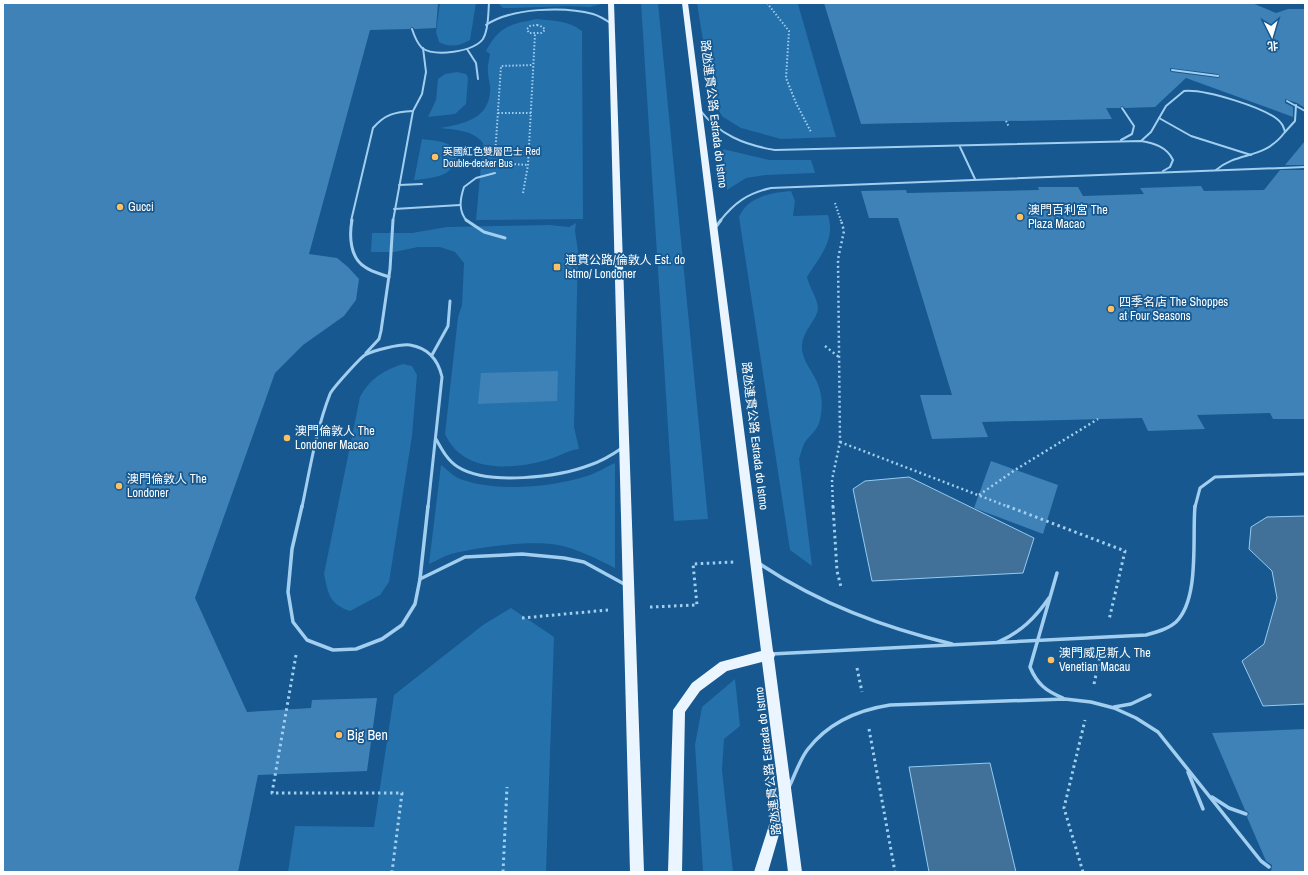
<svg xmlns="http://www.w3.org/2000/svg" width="1308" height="875" font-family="'Archivo Narrow','Noto Sans SC',sans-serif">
	<rect width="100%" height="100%" fill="#16588f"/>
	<g fill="#2571ac">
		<path d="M440 3H476L470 40C460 46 450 48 439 42L436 32Z"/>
		<path d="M498 3H601V4L590 7 568 6 512 8H503Z"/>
		<path d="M641 3H658L708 519 674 521Z"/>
		<path d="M697 3 798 4 836 137 781 139 741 128 723 117 713 103Z"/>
		<path d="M537 19C554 21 568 20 582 31L583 219 476 220 483 143C473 130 456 130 440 128 463 124 489 119 490 91 491 85 488 79 488 73 487 67 489 60 490 54L486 51C499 26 511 24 537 19Z"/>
		<path d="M457 72 466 74 468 78 466 104 455 114 428 117 436 100 438 79 445 74Z"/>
		<path d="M422 139C436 141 447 140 457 151 457 177 434 178 414 180Z"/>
		<path d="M723 149 769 160H811L815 173 766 175 746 178 727 190Z"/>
		<path d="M791 191 795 201 793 216 828 215C836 241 819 257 807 277 809 287 818 299 818 309 817 319 803 331 802 345 801 358 810 368 815 378 821 389 823 403 821 414 819 429 814 431 805 442 802 447 801 454 799 459L812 566 790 550 739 217C748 196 770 193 791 191Z"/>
		<path d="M576 223 575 231 578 251 574 427 579 449C569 450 560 456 550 459 514 470 463 474 445 434L458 317 462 305 464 263 455 252 440 247H418L394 252H371L372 233H412L447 227 549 225 569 227Z"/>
		<path d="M403 364 412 366 417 375 412 436 389 582 380 595 350 611C329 604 328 593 324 574L360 397C368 380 385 369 403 364Z"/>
		<path d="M615 463V568C597 559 578 549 558 545 531 540 479 547 451 554 444 556 436 561 429 564L441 465C448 470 455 478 463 480 498 492 553 487 587 476 597 473 606 467 615 463Z"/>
		<path d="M511 608 554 637 546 872H288L295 826 374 827 394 695 483 625Z"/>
		<path d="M735 679 740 726 724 739 722 770 733 872H703L695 745 702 707Z"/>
	</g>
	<g fill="#417198" stroke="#94cbf3">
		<path d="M909 477 1034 538 1023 573 872 581 853 489 865 481Z"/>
		<path d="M1305 516V704L1263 706 1242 661 1264 644 1277 598 1272 571 1249 549 1251 527 1267 517Z"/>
		<path d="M990 763 1016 872H929L909 767Z"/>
	</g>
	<g fill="#3e82b8" fill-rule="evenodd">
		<path d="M3 3H438L436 28 415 29 412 27 410 29 370 30 309 254 337 258 348 267 359 279 356 300 344 316 303 345 275 373 195 598 247 712 311 708 312 700 377 698 367 771 258 775 238 872H3Z"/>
		<path d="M824 3H1252L1276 13 1288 9H1305V108L1297 103 1285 99V103L1293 107V117L1186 78 1155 107 1125 108 1122 106 1120 108H1106L1112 119 861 124ZM1170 68 1218 74 1220 77 1218 78 1172 72 1170 71Z"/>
		<path d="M1305 141V165H1285Z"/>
		<path d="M1280 170H1305V419H1273L1270 413 1197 415 1205 429 1148 431 1142 418 982 422 988 437 932 439 920 395H952L898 218H869L861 191 906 190 907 193 1039 190 1038 187H1078L1083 196 1144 194 1140 188 1201 186 1204 191 1264 190Z"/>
		<path d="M558 371 557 401 478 404 481 373Z"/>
		<path d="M991 461 1058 485 1043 534 974 508Z"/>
		<path d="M1305 729V872H1271L1272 865 1266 861 1247 817 1249 813 1245 810 1212 733Z"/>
	</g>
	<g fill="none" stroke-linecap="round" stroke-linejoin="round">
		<g stroke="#a2cef0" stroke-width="2" stroke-dasharray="1.5 2" stroke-linecap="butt">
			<path d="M767 3 789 31 786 78 796 103 811 132"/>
			<path d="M537 25 543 27 545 30 541 33H529L527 29 530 26Z"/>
			<path d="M498 113H531"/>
			<path d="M1006 121 1009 127"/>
			<path d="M495 156 501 66 533 65"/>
			<path d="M511 164 528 165"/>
			<path d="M523 193 528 165 535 34"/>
			<path d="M835 203 841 221"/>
		</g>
		<g stroke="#a2cef0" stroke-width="2.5" stroke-dasharray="2 3" stroke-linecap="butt">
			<path d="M825 346 840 358"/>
			<path d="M840 442 1009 507"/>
			<path d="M979 495 1015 470 1098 419"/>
			<path d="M833 507 832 480 840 442 838 259 844 231 841 220"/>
		</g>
		<g stroke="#a2cef0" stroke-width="3" stroke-dasharray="2.5 3.5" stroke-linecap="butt">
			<path d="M833 506 837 571 841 587"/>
			<path d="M1007 506 1125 551 1109 620"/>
			<path d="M650 607 697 605 693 564 734 562"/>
			<path d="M522 618 608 610"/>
			<path d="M296 655 272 793H402L392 872"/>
			<path d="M857 668 862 692"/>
			<path d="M1094 684 1100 656"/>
			<path d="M869 729 895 872"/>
			<path d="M503 872 507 787"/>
			<path d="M1083 872 1064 808 1085 720"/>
		</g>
		<g stroke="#a2cef0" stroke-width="2">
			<path d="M486 25C511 8 564 6 593 14 600 16 606 20 612 24"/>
			<path d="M412 29C414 35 417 43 422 48 435 57 473 52 483 39 489 29 488 14 489 3"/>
			<path d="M467 49 476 63 478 79"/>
			<path d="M1172 70 1218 76"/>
			<path d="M1287 101 1305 111"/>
			<path d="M700 110C719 135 745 145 775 150L1141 141C1154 143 1167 147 1173 160L1170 167 1163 171"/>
			<path d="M1159 118 1191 136 1251 155"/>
			<path d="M1285 132 1295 121 1296 105"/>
			<path d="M1121 140 1132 134 1134 126 1122 108"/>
			<path d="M1141 141 1151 132 1166 106 1184 91C1204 89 1269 108 1281 123 1284 126 1284 129 1285 132 1263 161 1240 150 1216 170"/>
			<path d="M960 147 975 179"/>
			<path d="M399 185 422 184"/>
			<path d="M394 209 460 205"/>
			<path d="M351 221 373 128C385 114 395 112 413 111"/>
			<path d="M393 221 413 111 422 94 426 72 423 48"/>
			<path d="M467 221C458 211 460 199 464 187L476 178 495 173"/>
			<path d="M720 221C734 203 748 193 771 188L1305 167"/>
		</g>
		<g stroke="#a2cef0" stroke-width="3">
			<path d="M352 220C349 236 350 258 365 267 372 272 381 274 389 277"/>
			<path d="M466 220 484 232 505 238"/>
			<path d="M715 228 721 220"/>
			<path d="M366 353 379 339 381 331 390 269 393 220"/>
			<path d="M432 355 448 326 450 301"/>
			<path d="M436 439C442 450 448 461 458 467 488 486 559 477 590 465 602 461 612 455 622 448"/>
			<path d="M302 507C310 469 316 430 330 394 332 389 360 358 365 355 374 350 400 344 410 345 428 348 438 359 442 377L428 507"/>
			<path d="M1195 507 1200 488 1215 477 1305 474"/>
		</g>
		<g stroke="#a2cef0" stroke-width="3.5">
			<path d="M302 506 292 549 288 592 293 622 307 640 333 650 356 649 382 639 402 625 415 604 420 579 428 506"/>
			<path d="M760 564C820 604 883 627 952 644"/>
			<path d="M1057 573 1030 667C1037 684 1046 691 1063 698"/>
			<path d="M420 579 465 557 522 554 564 558 584 562 626 585"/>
			<path d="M998 642C1021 632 1035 618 1049 598"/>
			<path d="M771 654 1146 635C1157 632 1168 629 1176 622 1200 599 1192 537 1195 506"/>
			<path d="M1114 707 1131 704 1150 695"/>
			<path d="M1188 772 1203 809"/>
			<path d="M789 787C795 775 800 759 808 749 829 722 858 710 890 705L1065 699 1091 702 1114 708 1136 718 1158 732 1261 861 1269 867"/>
			<path d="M1212 797 1229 808 1246 814"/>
		</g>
		<g fill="#ebf5ff" fill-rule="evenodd">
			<path d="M608 3H614L644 872H630Z"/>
			<path d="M682 3H688L773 651 775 655 774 658 802 872H788L782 824 768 872H754L779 794 762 662 727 671 700 691 685 712 682 872H668L673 710 692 683 720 662 761 651Z"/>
		</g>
	</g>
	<g fill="#ffc061" stroke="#16588f" stroke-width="1.5">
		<circle cx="435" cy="157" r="4"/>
		<circle cx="120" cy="207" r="4"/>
		<circle cx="1020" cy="217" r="4"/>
		<rect x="553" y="263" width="8" height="8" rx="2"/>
		<circle cx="1111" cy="309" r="4"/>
		<circle cx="287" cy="438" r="4"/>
		<circle cx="119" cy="486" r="4"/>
		<circle cx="1051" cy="660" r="4"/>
		<circle cx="339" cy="735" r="4"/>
	</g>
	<g text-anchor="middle" stroke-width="3.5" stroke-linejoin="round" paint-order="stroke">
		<g font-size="10" fill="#fff" stroke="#16588f" text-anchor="start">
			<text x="443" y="155">英國紅色雙層巴士 Red<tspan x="443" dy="12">Double-decker Bus</tspan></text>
		</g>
		<g font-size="12" fill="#fff" stroke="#16588f">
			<text transform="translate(714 114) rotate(83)" y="4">路氹連貫公路 Estrada do Istmo</text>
			<text transform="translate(755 436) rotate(83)" y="4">路氹連貫公路 Estrada do Istmo</text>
			<text transform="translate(768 761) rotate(-97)" y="4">路氹連貫公路 Estrada do Istmo</text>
		</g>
		<g font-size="12" fill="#fff" stroke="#16588f" text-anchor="start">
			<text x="128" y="211">Gucci</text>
			<text x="1028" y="214">澳門百利宮 The<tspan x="1028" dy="14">Plaza Macao</tspan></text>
			<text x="565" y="264">連貫公路/倫敦人 Est. do<tspan x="565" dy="14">Istmo/ Londoner</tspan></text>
			<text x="1119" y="306">四季名店 The Shoppes<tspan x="1119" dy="14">at Four Seasons</tspan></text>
			<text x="295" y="435">澳門倫敦人 The<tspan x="295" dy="14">Londoner Macao</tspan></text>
			<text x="127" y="483">澳門倫敦人 The<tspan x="127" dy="14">Londoner</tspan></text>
			<text x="1059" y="657">澳門威尼斯人 The<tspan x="1059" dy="14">Venetian Macau</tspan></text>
		</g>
		<g font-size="14" fill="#fff" stroke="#16588f" text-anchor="start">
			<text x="347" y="740">Big Ben</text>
		</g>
	</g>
	<rect width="1308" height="875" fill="none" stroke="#ffffff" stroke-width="8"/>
	<g transform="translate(1272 36) rotate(175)" stroke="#16588f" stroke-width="3" paint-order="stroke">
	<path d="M0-3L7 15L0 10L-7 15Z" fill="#ffffff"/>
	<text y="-6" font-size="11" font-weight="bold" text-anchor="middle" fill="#ffffff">北</text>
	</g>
</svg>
